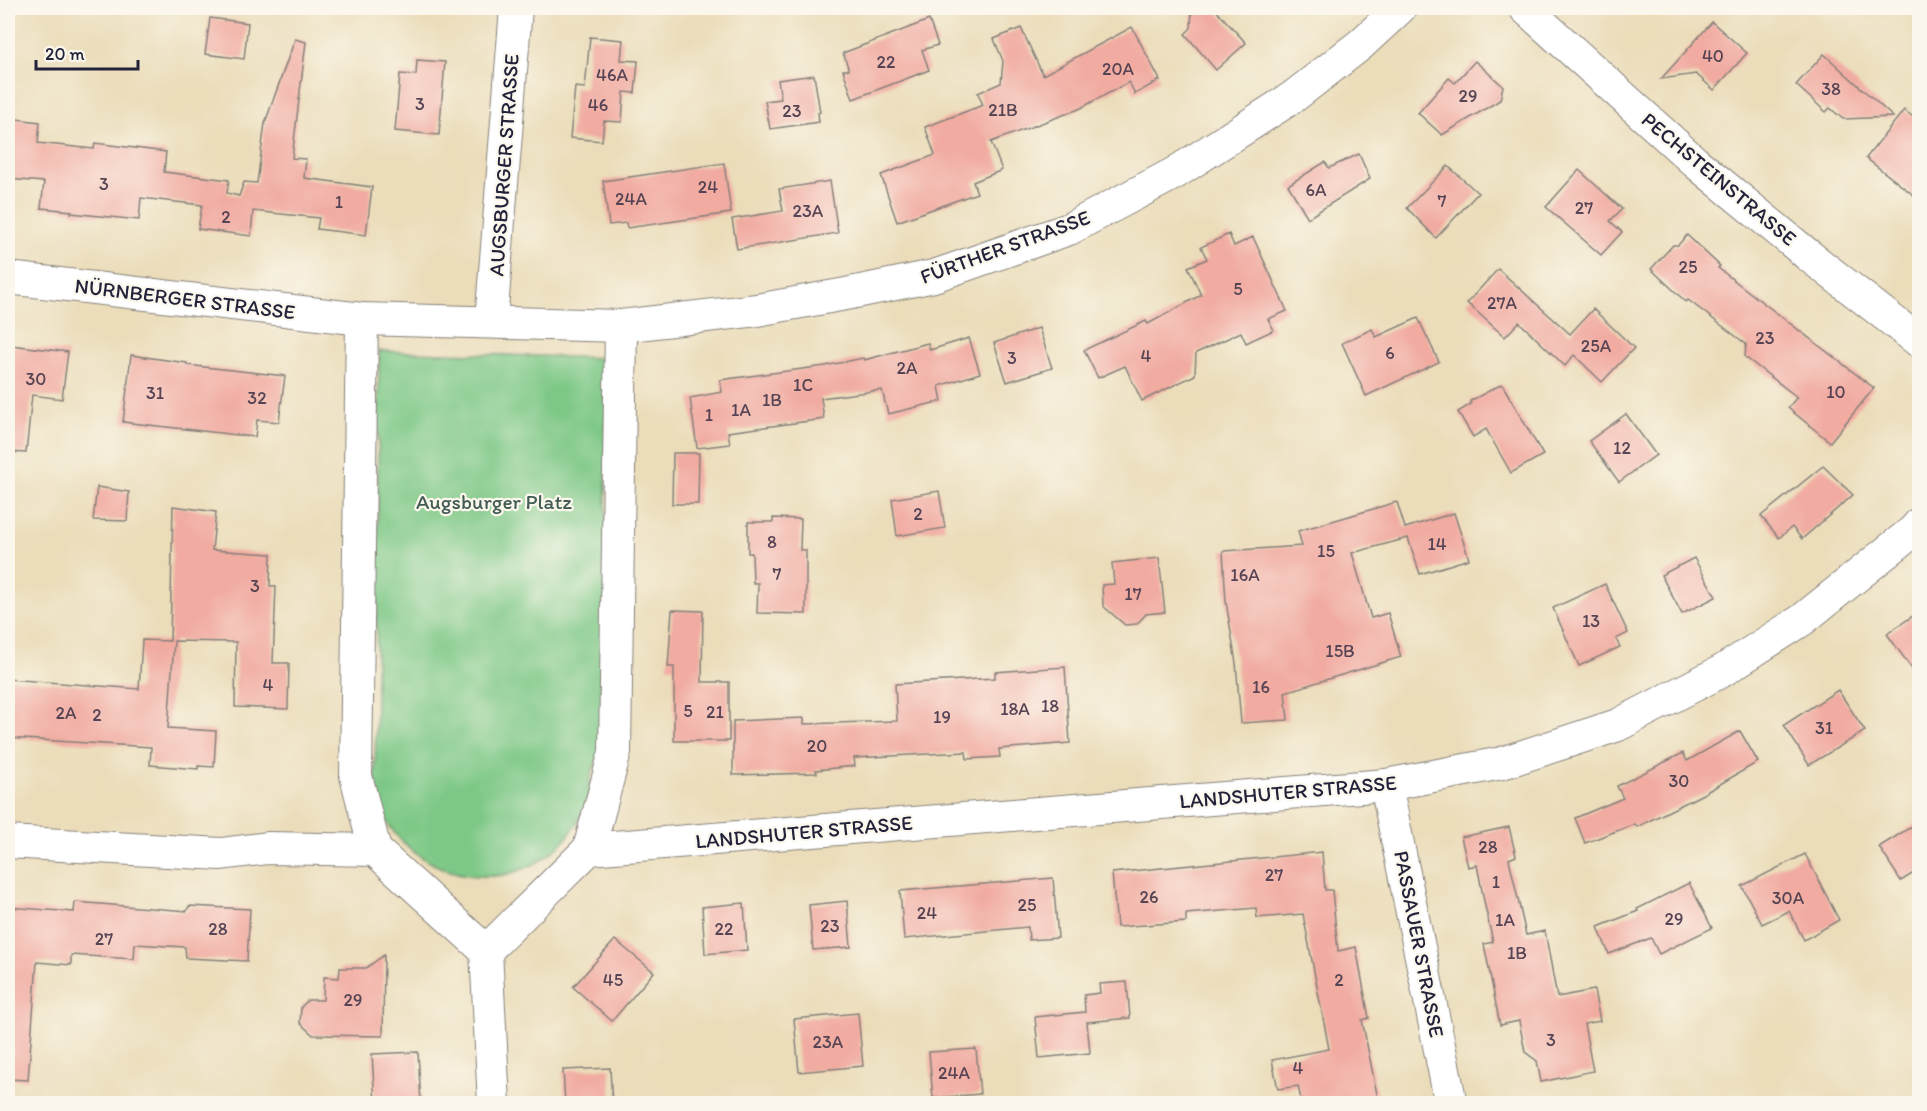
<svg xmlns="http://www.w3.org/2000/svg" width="1927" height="1111" font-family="Itim,sans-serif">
	<rect width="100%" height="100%" fill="#fbf7ec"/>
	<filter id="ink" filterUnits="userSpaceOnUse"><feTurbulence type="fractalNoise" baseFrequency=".0167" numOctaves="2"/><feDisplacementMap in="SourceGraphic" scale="12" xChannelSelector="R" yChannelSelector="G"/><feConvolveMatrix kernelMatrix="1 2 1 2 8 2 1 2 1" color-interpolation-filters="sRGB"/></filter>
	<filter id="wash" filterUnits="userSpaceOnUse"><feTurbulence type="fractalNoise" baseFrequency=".008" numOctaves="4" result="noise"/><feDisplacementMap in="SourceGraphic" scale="24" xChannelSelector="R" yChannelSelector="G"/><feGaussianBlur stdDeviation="1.35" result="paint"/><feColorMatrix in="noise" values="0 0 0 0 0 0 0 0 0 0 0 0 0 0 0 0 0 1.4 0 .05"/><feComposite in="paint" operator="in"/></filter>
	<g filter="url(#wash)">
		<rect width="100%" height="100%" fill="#ebddba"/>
		<path fill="#7dc886" stroke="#507560" stroke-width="1.5" d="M379 351 606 358V750C602 756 595 762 593 769 589 780 590 793 586 804 581 819 570 836 559 846 508 896 426 881 388 824 382 815 379 801 375 790Z"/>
		<g id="blocks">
			<g fill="#f1aba1">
				<path d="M1192 8H1214L1246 43 1216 70 1185 34 1191 28Z"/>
				<path d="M210 18 248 23 244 59 205 54Z"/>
				<path d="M929 20 938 45 922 50 929 70 853 99 843 70H849L843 53Z"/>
				<path d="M1712 22 1747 53 1714 90 1696 74 1661 79Z"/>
				<path d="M1132 27 1160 80 1135 94 1129 82 1079 109 991 142 1002 170 973 182 977 193 897 222 881 175 935 155 925 127 983 105 978 93 1001 83 1003 61 994 39 1021 28 1043 75Z"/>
				<path d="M590 37 623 40 621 60 638 61 635 93 624 92 622 122 604 121 602 141 570 138 575 87 585 88Z"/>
				<path d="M295 39 306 42 292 158 306 159 304 178 372 187 366 235 317 229 319 218 253 211 251 236 198 229 202 205 141 198 139 220 71 213 72 211 41 208 44 182 8 179V118L40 122 38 143 94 149 95 143 166 152 164 172 229 180 227 193 239 196 244 182 257 183 265 123Z"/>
				<path d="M1824 54 1893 117 1843 119 1830 108 1826 112 1796 85Z"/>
				<path d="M417 60 445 62 439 135 395 131 400 74 416 75Z"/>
				<path d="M1475 61 1503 86 1500 100 1442 135 1418 113 1449 78 1455 83Z"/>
				<path d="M814 75 820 112 818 113 819 122 770 129 765 101 781 99 778 80Z"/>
				<path d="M1904 110 1920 122V200L1866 158Z"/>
				<path d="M1359 154 1370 179 1308 218 1288 185 1325 162 1329 168Z"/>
				<path d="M724 163 731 213 627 228 626 223 609 225 603 181Z"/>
				<path d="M1448 166 1478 193 1436 238 1407 208Z"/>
				<path d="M1579 170 1622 209 1610 221 1622 232 1601 255 1546 207Z"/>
				<path d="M830 181 838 233 737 249 732 219 783 211 779 189Z"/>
				<path d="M1229 234 1234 246 1253 237 1287 311 1268 319 1274 330 1246 343 1241 332 1196 353 1195 375 1142 401 1125 366 1098 378 1084 350 1146 321 1148 324 1201 295 1188 267 1207 259 1201 247Z"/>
				<path d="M1687 235 1720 266 1718 268 1874 388 1830 442 1788 408 1797 397 1745 357 1746 344 1688 300 1686 302 1651 269 1673 245H1678Z"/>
				<path d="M1498 269 1570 334 1593 309 1634 348 1602 382 1574 355 1565 366 1519 322 1505 337 1467 303Z"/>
				<path d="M1418 318 1439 362 1366 396 1342 343 1372 329 1376 337Z"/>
				<path d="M1039 328 1052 368 1007 382 994 343Z"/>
				<path d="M969 338 980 373 939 386 942 401 888 414 882 390 821 398 824 419 728 432 730 444 697 448 690 398 722 392 720 380 825 366 863 358 864 360 928 343 930 350Z"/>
				<path d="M10 345 68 352 62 399 32 395 26 453 8 452V364Z"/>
				<path d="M131 355 187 363V365L285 376 279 422 257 420 255 437 123 422Z"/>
				<path d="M1502 384 1543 455 1511 473 1486 429 1473 437 1458 412 1471 404 1470 401Z"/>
				<path d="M1626 414 1656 455 1619 482 1589 441Z"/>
				<path d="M673 453H699L698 504H672Z"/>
				<path d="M1823 466 1853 495 1802 539 1792 527 1779 538 1761 516Z"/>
				<path d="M97 487 129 492 127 521 93 520Z"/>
				<path d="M939 491 945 528 897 536 892 499Z"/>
				<path d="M1397 502 1405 528 1454 513 1469 559 1420 574 1408 538 1352 553 1371 618 1388 613 1401 657 1285 692 1288 720 1241 723 1236 663 1226 602 1223 551 1302 546 1298 531Z"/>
				<path d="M173 506 216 512 212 550 271 554 270 586H276L273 663H289L288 709 235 707 236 642 174 641 168 728 216 731 214 767 198 766V769L150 765 151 747 8 738V679L139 689 142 640 170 641Z"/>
				<path d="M773 518 801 519 800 550H806V614L757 613 758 583H753L752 553H748V522H773Z"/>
				<path d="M1159 558 1165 612 1146 614 1137 624 1125 625 1103 606 1102 585 1114 584 1112 563Z"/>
				<path d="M1694 558 1716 597 1682 614 1661 575Z"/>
				<path d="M1605 584 1628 633 1616 639 1620 647 1579 666 1553 608Z"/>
				<path d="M672 610 703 611 702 682H729V741H674V667H668Z"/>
				<path d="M1920 611V680L1887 634Z"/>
				<path d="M1065 667 1070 743 999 749 1000 757 967 759 966 752 854 758 855 766 816 770 817 773 733 775V721L804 718V724L897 721 895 684 995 678V672Z"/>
				<path d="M1838 690 1865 731 1809 765 1784 725Z"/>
				<path d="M1740 731 1758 762 1703 794 1637 827 1635 824 1585 843 1575 818 1623 798 1617 786 1683 753 1687 761Z"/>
				<path d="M1920 821V869L1901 881 1879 847Z"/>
				<path d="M1509 827 1516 856 1509 859 1526 935 1545 931 1557 997 1594 990 1600 1021 1584 1024 1593 1071 1541 1082 1537 1061 1525 1052 1519 1021 1500 1025 1484 944 1493 942 1485 906 1477 865 1468 867 1461 837Z"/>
				<path d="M1322 852 1325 890H1332L1338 951 1356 947 1369 1018 1362 1020 1378 1099 1358 1104H1302L1298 1086 1278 1089 1272 1060 1329 1049 1303 914 1257 918 1256 908 1186 914V922L1117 927 1112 873Z"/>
				<path d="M1805 854 1839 920 1804 940 1789 911 1762 924 1742 886Z"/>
				<path d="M1053 878 1058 938 1029 940 1028 927 904 939 900 891Z"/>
				<path d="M1689 883 1712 928 1659 954 1651 938 1609 954 1598 927 1638 911 1637 909Z"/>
				<path d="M847 901 851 947 813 950 809 905Z"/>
				<path d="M75 902 187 911 189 906 250 909 247 961 186 958 185 947 135 944 134 959 71 955V965L37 962 28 1080 8 1079V907L74 912Z"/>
				<path d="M744 903 747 950 705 954 702 907Z"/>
				<path d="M615 940 654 972 612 1021 573 987Z"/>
				<path d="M384 955 383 1036 313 1035 300 1023 301 1007 308 1000H323L324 977 339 978 340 968H366Z"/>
				<path d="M1127 982 1130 1018 1087 1022 1090 1053 1039 1058 1035 1017 1085 1012 1084 995 1100 993 1099 984Z"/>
				<path d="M858 1013 863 1066 799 1072 794 1019Z"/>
				<path d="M976 1049 980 1094 933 1098 929 1052Z"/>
				<path d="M418 1052 421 1104H375L372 1054Z"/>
				<path d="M610 1068 612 1104H565L563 1070Z"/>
			</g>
		</g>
	</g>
	<g filter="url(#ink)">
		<use href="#blocks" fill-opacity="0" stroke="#86807a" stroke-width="1.5"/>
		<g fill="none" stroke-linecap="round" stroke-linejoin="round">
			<g stroke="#86807a" stroke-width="34">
				<g id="street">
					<path d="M1525 8 1695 162 1808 255 1920 342"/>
					<path d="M8 278 362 319 621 326 757 310 846 294 934 276 1069 229 1175 173 1293 97 1360 45 1400 8"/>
					<path d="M362 319 356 776 375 850 486 951"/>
					<path d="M491 322 516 8"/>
					<path d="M1386 785 1451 1104"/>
					<path d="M8 842 221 854 268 848 375 850"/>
					<path d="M589 849 1386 785 1502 763 1618 725 1722 671 1802 620 1913 531 1920 523"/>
					<path d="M494 1104 486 951 589 849 615 752 621 326"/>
				</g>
			</g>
			<use href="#street" stroke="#fff" stroke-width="32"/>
		</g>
	</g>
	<g text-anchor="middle" stroke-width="4.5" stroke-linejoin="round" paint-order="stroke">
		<g font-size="18" fill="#564454">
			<text x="1713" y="62">40</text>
			<text x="886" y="68">22</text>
			<text x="1118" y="75">20A</text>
			<text x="612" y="81">46A</text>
			<text x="1831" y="95">38</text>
			<text x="1468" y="102">29</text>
			<text x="420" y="110">3</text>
			<text x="598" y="111">46</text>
			<text x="1003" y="116">21B</text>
			<text x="792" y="117">23</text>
			<text x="104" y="190">3</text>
			<text x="708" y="193">24</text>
			<text x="1316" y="196">6A</text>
			<text x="631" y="205">24A</text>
			<text x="1442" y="207">7</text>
			<text x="339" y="208">1</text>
			<text x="1584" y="214">27</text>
			<text x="808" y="217">23A</text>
			<text x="226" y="223">2</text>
			<text x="1688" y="273">25</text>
			<text x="1238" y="295">5</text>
			<text x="1502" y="309">27A</text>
			<text x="1765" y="344">23</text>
			<text x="1596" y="352">25A</text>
			<text x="1390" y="359">6</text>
			<text x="1146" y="362">4</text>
			<text x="1012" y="364">3</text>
			<text x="907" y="374">2A</text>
			<text x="36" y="385">30</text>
			<text x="803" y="391">1C</text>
			<text x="1836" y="398">10</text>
			<text x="155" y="399">31</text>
			<text x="257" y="404">32</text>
			<text x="772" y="406">1B</text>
			<text x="741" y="416">1A</text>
			<text x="709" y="421">1</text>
			<text x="1622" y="454">12</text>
			<text x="918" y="520">2</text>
			<text x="772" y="548">8</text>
			<text x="1437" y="550">14</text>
			<text x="1326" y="557">15</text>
			<text x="777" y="580">7</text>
			<text x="1245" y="581">16A</text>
			<text x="255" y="592">3</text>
			<text x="1133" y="600">17</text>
			<text x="1591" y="627">13</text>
			<text x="1340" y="657">15B</text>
			<text x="268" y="691">4</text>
			<text x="1261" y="693">16</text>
			<text x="1050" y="712">18</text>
			<text x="1015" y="715">18A</text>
			<text x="688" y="717">5</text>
			<text x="715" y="718">21</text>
			<text x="66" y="719">2A</text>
			<text x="97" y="721">2</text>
			<text x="942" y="723">19</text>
			<text x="1824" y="734">31</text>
			<text x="817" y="752">20</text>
			<text x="1679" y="787">30</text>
			<text x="1488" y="853">28</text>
			<text x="1274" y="881">27</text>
			<text x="1496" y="888">1</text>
			<text x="1149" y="903">26</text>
			<text x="1788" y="904">30A</text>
			<text x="1027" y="911">25</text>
			<text x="927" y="919">24</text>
			<text x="1674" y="925">29</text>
			<text x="1505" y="926">1A</text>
			<text x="830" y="932">23</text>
			<text x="218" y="935">28</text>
			<text x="724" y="935">22</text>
			<text x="104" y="945">27</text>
			<text x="1517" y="959">1B</text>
			<text x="613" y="986">45</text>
			<text x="1339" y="986">2</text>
			<text x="353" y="1006">29</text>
			<text x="1551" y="1046">3</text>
			<text x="828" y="1048">23A</text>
			<text x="1298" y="1074">4</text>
			<text x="954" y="1079">24A</text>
		</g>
		<g font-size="21" fill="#22223b" stroke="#fbf7ec">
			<text transform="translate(504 165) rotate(-86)" y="7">AUGSBURGER STRASSE</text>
			<text transform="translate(1719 179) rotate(40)" y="7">PECHSTEINSTRASSE</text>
			<text transform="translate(1005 247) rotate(-20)" y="7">FÜRTHER STRASSE</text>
			<text transform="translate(185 299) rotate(7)" y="7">NÜRNBERGER STRASSE</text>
			<text transform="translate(1288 792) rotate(-5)" y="7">LANDSHUTER STRASSE</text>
			<text transform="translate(804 832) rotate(-5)" y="7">LANDSHUTER STRASSE</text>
			<text transform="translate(1419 944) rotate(79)" y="7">PASSAUER STRASSE</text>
		</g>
		<g font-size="21" fill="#425c55" stroke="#fbf7ec">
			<text x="494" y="509">Augsburger Platz</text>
		</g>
	</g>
	<rect width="1927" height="1111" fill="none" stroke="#fbf7ec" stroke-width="30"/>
	<path d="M36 60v9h102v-9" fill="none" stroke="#22223b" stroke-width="3"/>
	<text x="45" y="60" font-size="18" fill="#22223b" stroke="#fbf7ec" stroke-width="4.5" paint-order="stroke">20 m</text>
</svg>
